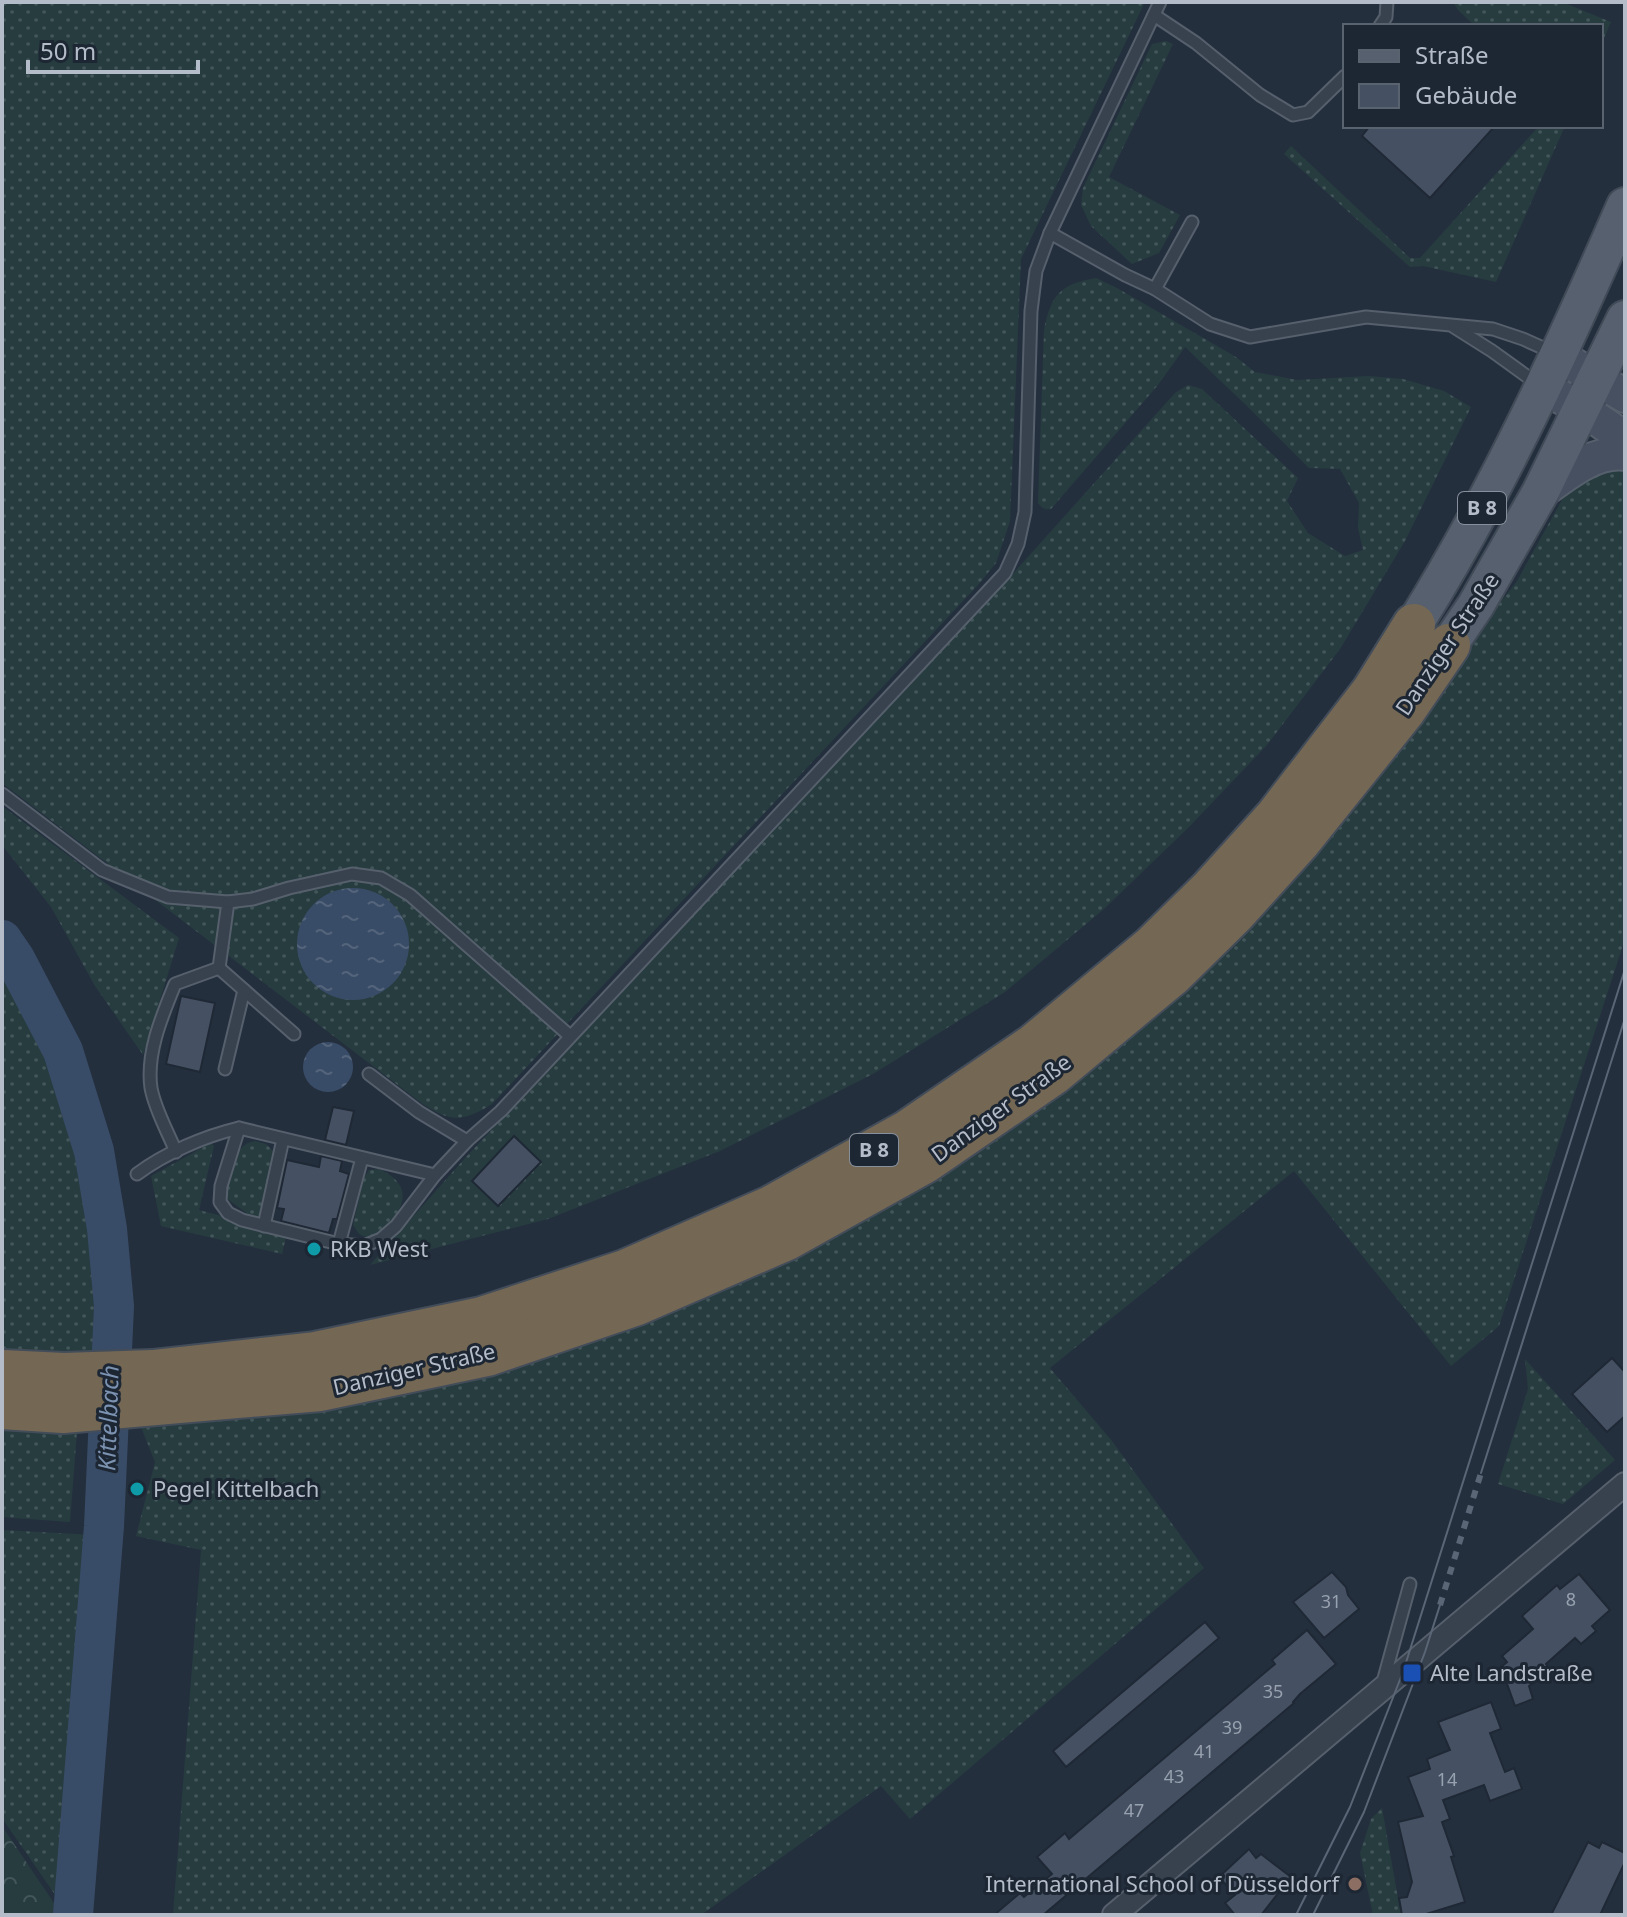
<svg xmlns="http://www.w3.org/2000/svg" width="1627" height="1917" font-family="'Noto Sans',sans-serif">
	<defs>
		<pattern id="grass-dots" width="8" height="8" patternUnits="userSpaceOnUse" patternTransform="scale(2)"><rect width="8" height="8" fill="#263c3f"/><path d="M2 2h.1M6 6h.1" fill="none" stroke="#435659" stroke-width="1.8" stroke-linecap="round"/></pattern>
		<pattern id="forest-crowns" width="20" height="18" patternUnits="userSpaceOnUse" patternTransform="scale(2)"><rect width="20" height="18" fill="#263c3f"/><path d="M2 6a3 3 0 1 1 6 0M12 15a3 3 0 1 1 6 0" fill="none" stroke="#435659"/></pattern>
		<pattern id="water-ripples" width="26" height="14" patternUnits="userSpaceOnUse" patternTransform="scale(2)"><rect width="26" height="14" fill="#394c67"/><path d="M2 4q2-2 4 0t4 0M15 11q2-2 4 0t4 0" fill="none" stroke="#53647b"/></pattern>
	</defs>
	<rect width="100%" height="100%" fill="#242f3e"/>
	<g fill="url(#grass-dots)">
		<path d="M2 2H1145L1021 259 1010 521 996 563 978 585 492 1104C462 1123 449 1122 420 1102L2 783Z"/>
		<path d="M1453 2H1562L1611 22 1601 45V26H1475L1458 10Z"/>
		<path d="M1166 41 1173 44 1109 177 1180 215 1159 253 1132 264 1091 226 1081 205 1083 188 1152 44Z"/>
		<path d="M1539 126H1565L1496 282 1423 266 1410 267 1284 154 1291 146 1410 258H1420Z"/>
		<path d="M1096 278 1117 288 1236 357 1255 372 1297 380 1369 376 1403 379 1444 391 1471 407 1405 541 1340 649 1267 745 1189 827 1104 909 1005 992 873 1074 720 1151 548 1219 370 1265 466 1157 992 597 1175 393 1188 385 1202 389 1298 478 1287 501 1308 533 1345 556 1363 550 1358 528 1359 503 1340 469 1309 468 1248 407 1185 347 1158 385 1051 509C1044 510 1042 508 1038 503L1044 330C1051 294 1061 284 1096 278Z"/>
		<path d="M1625 463V939L1499 1326 1451 1366 1294 1171 1050 1368 1112 1441 1204 1568 910 1819 881 1786 701 1915H173L201 1550 136 1536 155 1462 141 1427 263 1415 577 1347 734 1286 894 1196 1458 657 1517 581 1563 498 1586 473Z"/>
		<path d="M2 806 179 938 143 1055 95 986 51 907 2 845Z"/>
		<path d="M2 953 10 964 58 1053 87 1153 99 1228 105 1304 103 1354 2 1357Z"/>
		<path d="M255 1141 266 1144 275 1153 260 1217H252L226 1198C227 1179 232 1144 255 1141Z"/>
		<path d="M211 1143 214 1146 199 1210 287 1233 282 1254 161 1226 151 1176Z"/>
		<path d="M379 1169C422 1188 399 1221 368 1238L359 1234 353 1225 364 1178 369 1170Z"/>
		<path d="M1525 1359 1615 1460 1563 1504 1498 1484 1528 1389Z"/>
		<path d="M2 1428 77 1431 70 1522 2 1517Z"/>
		<path d="M2 1530 95 1535 69 1915 2 1818Z"/>
		<path d="M1382 1808 1401 1915H1373L1360 1853 1371 1819Z"/>
	</g>
	<path fill="url(#forest-crowns)" d="M2 1826 62 1915H2Z"/>
	<g fill="url(#water-ripples)">
		<circle cx="353" cy="944" r="56"/>
		<circle cx="328" cy="1067" r="25"/>
	</g>
	<g fill="none" stroke-linecap="round" stroke-linejoin="round">
		<path stroke="#394c67" stroke-width="40" d="M2 940 15 959 63 1051 94 1151 107 1229 114 1306 104 1526 73 1915"/>
	</g>
	<g fill="#455162" stroke="#1f2835" stroke-width="2">
		<path d="M1370 126H1495L1430 198 1362 136Z"/>
		<path d="M181 996 215 1003 200 1072 166 1064Z"/>
		<path d="M333 1107 354 1111 346 1145 325 1140Z"/>
		<path d="M514 1136 541 1162 498 1206 472 1181Z"/>
		<path d="M321 1156 342 1161 340 1171 349 1174 337 1219H333L329 1233 281 1221 284 1209 277 1208 287 1160 319 1167Z"/>
		<path d="M1612 1358 1625 1372V1416L1607 1432 1572 1394Z"/>
		<path d="M1332 1572 1346 1587 1348 1595 1359 1609 1324 1638 1293 1602Z"/>
		<path d="M1579 1574 1610 1610 1592 1626 1596 1631 1581 1644 1575 1638 1546 1664 1549 1669 1529 1686 1533 1699 1515 1706 1501 1667 1507 1662 1502 1656 1533 1629 1522 1616 1557 1585 1560 1589Z"/>
		<path d="M1205 1622 1219 1638 1066 1767 1053 1751Z"/>
		<path d="M1307 1630 1336 1664 1300 1694 1293 1702 1294 1703 1043 1915H994L1020 1893 1024 1897 1052 1874 1037 1857 1065 1833 1069 1839 1275 1664 1272 1660Z"/>
		<path d="M1491 1702 1501 1729 1490 1733 1505 1772 1514 1768 1522 1789 1490 1801 1484 1785 1443 1800 1450 1819 1442 1822 1454 1856 1451 1857 1465 1902 1423 1915H1402L1399 1898 1407 1897 1412 1882 1398 1822 1423 1816 1408 1777 1430 1769 1427 1759 1450 1750 1438 1722Z"/>
		<path d="M1588 1842 1599 1848 1602 1842 1625 1853V1862L1600 1915H1551Z"/>
		<path d="M1249 1849 1256 1858 1261 1854 1291 1877 1261 1915H1235L1225 1903 1235 1895 1219 1877Z"/>
	</g>
	<g fill="none" stroke-linecap="round" stroke-linejoin="round">
		<g stroke="#565f6c" stroke-width="15">
			<g id="lane">
				<path d="M1154 15 1196 43 1260 95 1293 115 1308 112 1345 76"/>
				<path d="M1380 26 1386 17 1387 2"/>
				<path d="M1050 233 1125 275 1155 289 1210 324 1250 337 1366 317 1493 329 1523 339 1552 352"/>
				<path d="M1155 289 1192 222"/>
				<path d="M1454 327 1492 351 1539 385"/>
				<path d="M2 794 102 870 168 897 228 902 219 968 294 1034"/>
				<path d="M228 902 253 899 289 888 352 874 381 878 410 895 570 1036"/>
				<path d="M225 1069 244 990"/>
				<path d="M369 1074 419 1112 467 1141 501 1111 1005 573 1018 544 1025 512 1031 311 1036 271 1050 233 1160 2"/>
				<path d="M239 1128 221 1186 220 1202 228 1213 242 1220 339 1244 364 1246 381 1239 396 1226 435 1175"/>
				<path d="M176 1152C168 1132 155 1110 151 1088 146 1053 162 1016 175 984L219 968"/>
				<path d="M137 1174C165 1153 205 1136 239 1128L435 1175 467 1141"/>
				<path d="M264 1226 283 1139"/>
				<path d="M339 1244 362 1158"/>
				<path d="M1383 1682 1410 1584"/>
			</g>
		</g>
		<g stroke="#565f6c" stroke-width="26">
			<path id="street" d="M1114 1915 1625 1484"/>
		</g>
		<g stroke="#565f6c" stroke-width="36">
			<g id="secondary">
				<path d="M1558 355 1625 396"/>
				<path d="M1543 387 1582 409 1625 438"/>
				<path d="M1540 493C1564 476 1594 450 1625 454"/>
			</g>
		</g>
		<g stroke="#414a57" stroke-width="40">
			<g id="primary">
				<path d="M1414 625C1497 492 1562 350 1625 206"/>
				<path d="M1449 645 1476 605 1540 493 1625 319"/>
			</g>
		</g>
		<g stroke="#434c59" stroke-width="46">
			<g id="highway">
				<path d="M2 1371 64 1374 153 1371 315 1353 482 1318 625 1271 771 1207 908 1131 1034 1045 1152 947 1210 890 1276 817 1373 691 1414 625"/>
				<path d="M2 1408 63 1412 320 1390 487 1355 637 1304 787 1239 925 1162 1053 1074 1173 974 1235 913 1300 841 1404 711 1449 645"/>
			</g>
		</g>
		<use href="#lane" stroke="#38414e" stroke-width="11"/>
		<use href="#street" stroke="#38414e" stroke-width="22"/>
		<use href="#secondary" stroke="#465061" stroke-width="32"/>
		<use href="#primary" stroke="#56606e" stroke-width="36"/>
		<use href="#highway" stroke="#746855" stroke-width="42"/>
		<g stroke="#5a6575" stroke-width="2">
			<path d="M1481 1473 1625 1018"/>
			<path d="M1296 1915 1350 1807 1403 1672 1625 969"/>
			<path d="M1313 1915 1364 1812 1425 1652 1440 1605"/>
		</g>
		<path stroke="#5a6575" stroke-width="6" stroke-dasharray="8 8" stroke-linecap="butt" d="M1440 1605 1481 1473"/>
	</g>
	<g fill="#0f9aa8" stroke="#1d2633" stroke-width="3">
		<circle cx="314" cy="1249" r="8"/>
		<circle cx="137" cy="1489" r="8"/>
	</g>
	<rect fill="#1a4fb4" stroke="#1d2633" stroke-width="3" x="1402" y="1663" width="20" height="20" rx="4"/>
	<circle fill="#8d6e63" stroke="#1d2633" stroke-width="3" cx="1355" cy="1884" r="8"/>
	<g text-anchor="middle" stroke-width="6" stroke-linejoin="round" paint-order="stroke">
		<g font-size="18" fill="#98a1af">
			<text x="1571" y="1606">8</text>
			<text x="1331" y="1608">31</text>
			<text x="1273" y="1698">35</text>
			<text x="1232" y="1734">39</text>
			<text x="1204" y="1758">41</text>
			<text x="1174" y="1783">43</text>
			<text x="1447" y="1786">14</text>
			<text x="1134" y="1817">47</text>
		</g>
		<g fill="#1d2633" stroke="#878f9c" stroke-width="2">
			<rect x="1458" y="492" width="48" height="32" rx="6"/>
			<rect x="850" y="1134" width="48" height="32" rx="6"/>
		</g>
		<g font-size="20" font-weight="bold" fill="#b4bcc9">
			<text x="1482" y="515">B 8</text>
			<text x="874" y="1157">B 8</text>
		</g>
		<g font-size="22" fill="#b4bcc9" stroke="#1d2633">
			<text transform="translate(1447 644) rotate(-56)" y="8">Danziger Straße</text>
			<text transform="translate(1001 1108) rotate(-36)" y="8">Danziger Straße</text>
			<text transform="translate(414 1369) rotate(-13)" y="8">Danziger Straße</text>
		</g>
		<g font-size="22" fill="#b4bcc9" stroke="#1d2633" text-anchor="start">
			<text x="330" y="1257">RKB West</text>
			<text x="153" y="1497">Pegel Kittelbach</text>
			<text x="1430" y="1681">Alte Landstraße</text>
			<text x="1339" y="1892" text-anchor="end">International School of Düsseldorf</text>
		</g>
		<g font-size="24" font-style="italic" fill="#7c92b1" stroke="#1d2633">
			<text transform="translate(109 1418) rotate(-88)" y="8">Kittelbach</text>
		</g>
	</g>
	<rect width="1627" height="1917" fill="none" stroke="#b4bcc9" stroke-width="8"/>
	<rect x="1343" y="24" width="260" height="104" fill="#1d2633" stroke="#59626f" stroke-width="2"/>
	<rect x="1359" y="50" width="40" height="12" fill="#56606e" stroke="#59626f" stroke-width="2"/>
	<text x="1415" y="64" font-size="24" fill="#b4bcc9">Straße</text>
	<rect x="1359" y="84" width="40" height="24" fill="#455162" stroke="#59626f" stroke-width="2"/>
	<text x="1415" y="104" font-size="24" fill="#b4bcc9">Gebäude</text>
	<path d="M28 60v12h170v-12" fill="none" stroke="#b4bcc9" stroke-width="4"/>
	<text x="40" y="60" font-size="24" fill="#b4bcc9" stroke="#1d2633" stroke-width="6" paint-order="stroke">50 m</text>
</svg>
